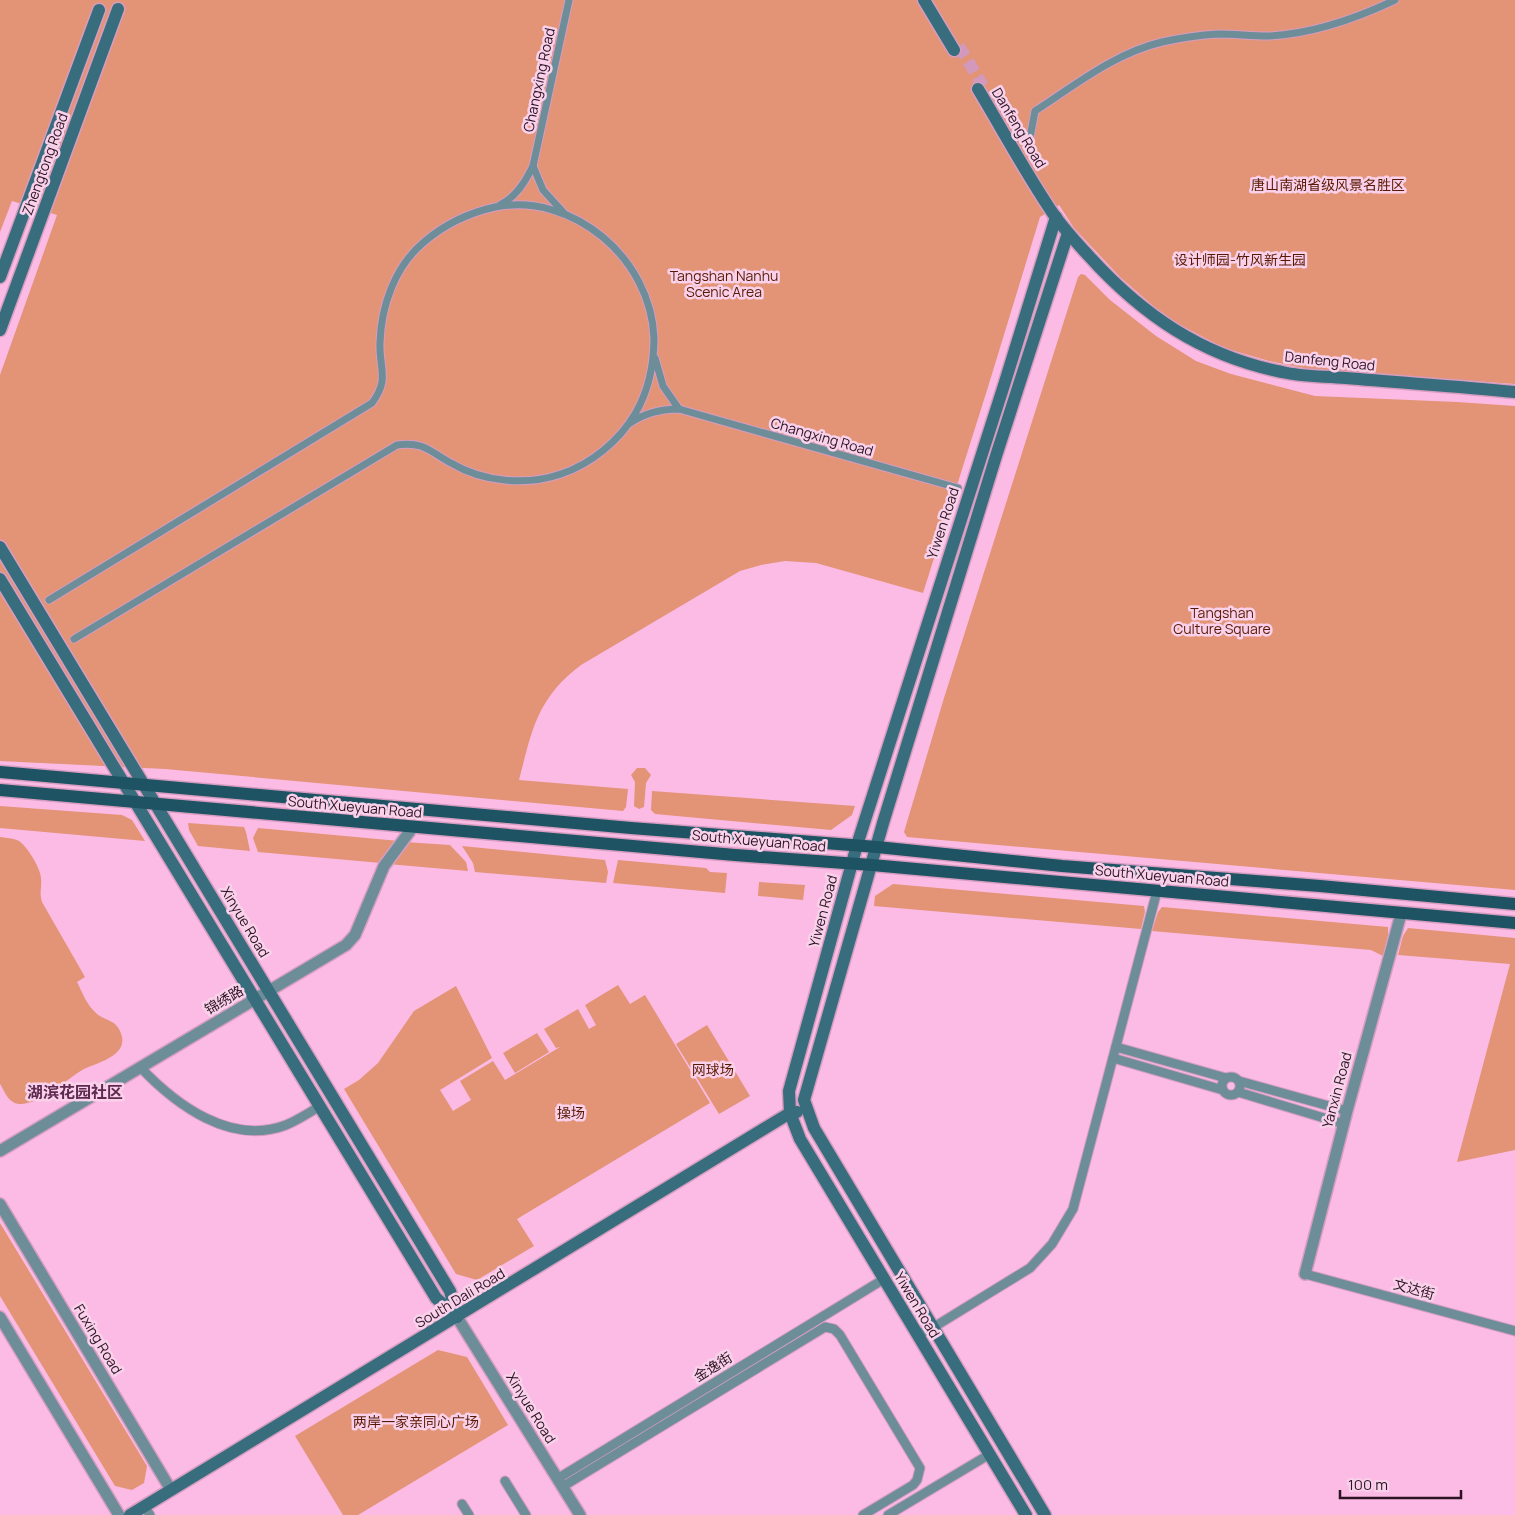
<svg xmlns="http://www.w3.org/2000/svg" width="1515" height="1515" font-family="Manrope,'Noto Sans SC',sans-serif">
	<rect width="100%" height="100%" fill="#fcbbe4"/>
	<g fill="#e39376">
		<path d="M0 0H1515V384L1313 370 1269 361 1224 348 1167 318 1120 277 1074 228 1059 205 1040 217 988 387 923 593 816 563 785 561 761 565 740 571 581 665C537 698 532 730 519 780L628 789 626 807 623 811 165 769 0 761V375L57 215 12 201 0 232Z"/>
		<path d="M1081 274 1085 275 1110 300 1156 336 1196 361 1231 374 1315 396 1457 402 1515 406V890L907 837 904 832 944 698 1078 277Z"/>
		<path d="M637 768H645L651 775 646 783 644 807 639 809 634 806 635 782 631 775Z"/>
		<path d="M652 791 855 806 852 815 831 830 655 814 651 810Z"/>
		<path d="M0 806 122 815 132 820 145 841 0 828Z"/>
		<path d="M188 823 244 827 246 832 250 851 198 846 189 830Z"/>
		<path d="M258 828 399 841 381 863 258 852 253 838Z"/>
		<path d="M0 837C7 838 13 838 19 841 27 846 41 869 41 878 42 887 39 893 42 902L85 977 77 982C82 992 87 1005 95 1012 104 1022 118 1018 122 1037 126 1056 97 1063 84 1069 69 1077 30 1113 13 1102 7 1099 4 1090 0 1084Z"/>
		<path d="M405 842 450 845 466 862 468 871 388 864Z"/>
		<path d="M462 846 605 860 608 872 606 883 475 872 473 863Z"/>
		<path d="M618 860 706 868 710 872 727 873 725 893 613 883Z"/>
		<path d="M759 882 805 885 803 900 758 896Z"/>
		<path d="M893 884 1144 906 1145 912 1141 929 874 906 875 896Z"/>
		<path d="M1162 907 1388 927V936L1383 956 1371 950 1152 931 1158 912Z"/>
		<path d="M1408 928 1515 938V1150L1457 1162 1510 964 1398 955 1403 936Z"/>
		<path d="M618 985 630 1004 645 995 710 1103 517 1219 534 1246 477 1280 456 1274 344 1089 359 1080 378 1063 414 1011 456 986 492 1058 440 1090 453 1111 471 1100 460 1081 493 1061 505 1080 560 1047 556 1048 544 1029 578 1009 589 1029 596 1025 585 1005Z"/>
		<path d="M707 1025 750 1096 719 1114 676 1044Z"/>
		<path d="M537 1033 549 1052 515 1073 503 1053Z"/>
		<path d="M0 1223 147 1466 144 1483 132 1490 115 1486 0 1296Z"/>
		<path d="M438 1350 467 1357 508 1425 358 1515H343L295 1436Z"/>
	</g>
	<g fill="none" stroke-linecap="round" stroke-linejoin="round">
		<path stroke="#d299bd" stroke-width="12" stroke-dasharray="12 6" stroke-linecap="butt" d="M959 46 983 86"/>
		<g stroke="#d69dc1" stroke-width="9">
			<g id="pedestrian">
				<path d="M1029 143 1035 111C1075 85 1115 53 1162 42 1180 38 1199 35 1218 34 1235 34 1251 36 1268 36 1312 34 1355 19 1395 0"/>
				<path d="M533 166 543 190 564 213"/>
				<path d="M500 205C516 197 525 182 533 166L569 0"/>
				<path d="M655 358 663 386 679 409"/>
				<path d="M630 423C645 413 660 409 679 409L958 488"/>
				<path d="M49 600 372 403C390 379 379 369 380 343 381 306 395 266 424 242 445 224 468 213 495 207 574 192 651 259 654 338 654 365 649 390 635 414 619 441 591 464 561 474 526 486 483 482 451 463 430 452 424 441 397 445L74 639"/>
			</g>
		</g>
		<g stroke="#d69dc1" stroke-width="11">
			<g id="minor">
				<path d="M1116 1047 1226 1078"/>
				<path d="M1113 1058 1223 1090"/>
				<path d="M140 1067C176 1105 231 1146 286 1125 298 1120 309 1113 320 1106"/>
				<circle cx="1231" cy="1086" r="9"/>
				<path d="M1239 1081 1347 1111"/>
				<path d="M1238 1092 1344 1124"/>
				<path d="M1305 1274 1515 1331"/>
				<path d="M918 1335 934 1327 1030 1268 1052 1244 1073 1209 1157 891"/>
				<path d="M557 1479 884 1279"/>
				<path d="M505 1481 526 1515"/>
				<path d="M562 1487 825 1327 834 1329 840 1335 920 1468 917 1480 913 1485 863 1515"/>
				<path d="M462 1504 469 1515"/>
				<path d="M144 1506 150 1515"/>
				<path d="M888 1515 990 1454"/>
			</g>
		</g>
		<g stroke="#d69dc1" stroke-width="14">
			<g id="tertiary">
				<path d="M0 1151 346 945 355 935 384 866 413 827"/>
				<path d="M0 1204 171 1490"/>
				<path d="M1305 1274 1347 1111 1401 914"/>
				<path d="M0 1317 119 1515"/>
				<path d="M457 1317 580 1515"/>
			</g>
		</g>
		<g stroke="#d69dc1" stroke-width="15">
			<g id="secondary">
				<path d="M924 0 954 50"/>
				<path d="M978 89C1002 129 1024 170 1050 209 1061 226 1075 241 1088 255 1142 315 1202 356 1282 372 1302 377 1325 376 1346 378 1402 383 1459 386 1515 392"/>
				<path d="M0 277 99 10"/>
				<path d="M0 330 118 9"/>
				<path d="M0 547 450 1291 457 1317"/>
				<path d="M0 579 436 1298 457 1317"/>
				<path d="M130 1515 790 1113 797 1112"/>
				<path d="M1026 1515 800 1139 790 1113 789 1091 857 845 1005 382 1056 217"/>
				<path d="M1045 1515 814 1128 804 1100 883 823 996 456 1068 233"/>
			</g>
		</g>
		<g stroke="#d69dc1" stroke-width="15">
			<g id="primary">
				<path d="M0 772 631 828 877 847 1062 866 1320 886 1515 904"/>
				<path d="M0 790 735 855 872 865 1515 923"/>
			</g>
		</g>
		<use href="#pedestrian" stroke="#6d8e99" stroke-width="7"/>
		<use href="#minor" stroke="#6d8e99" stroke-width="9"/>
		<use href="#tertiary" stroke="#6d8e99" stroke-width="11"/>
		<use href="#secondary" stroke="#386d7d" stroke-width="12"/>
		<use href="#primary" stroke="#1d5363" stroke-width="12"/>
	</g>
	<g text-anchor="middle" stroke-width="5" stroke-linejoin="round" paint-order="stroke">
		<g font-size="14" fill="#2a1322" stroke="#f9d1ea">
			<text transform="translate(539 80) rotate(-78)" y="5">Changxing Road</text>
			<text transform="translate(1019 128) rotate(59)" y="5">Danfeng Road</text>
			<text transform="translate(45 164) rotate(-70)" y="5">Zhengtong Road</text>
			<text transform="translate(1330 361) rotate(6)" y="5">Danfeng Road</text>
			<text transform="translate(822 437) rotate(16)" y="5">Changxing Road</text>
			<text transform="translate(943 523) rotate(-72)" y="5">Yiwen Road</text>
			<text transform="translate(355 807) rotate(5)" y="5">South Xueyuan Road</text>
			<text transform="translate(759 841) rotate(5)" y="5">South Xueyuan Road</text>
			<text transform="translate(1162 876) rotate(5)" y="5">South Xueyuan Road</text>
			<text transform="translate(823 911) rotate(-75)" y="5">Yiwen Road</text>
			<text transform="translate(245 922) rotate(59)" y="5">Xinyue Road</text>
			<text transform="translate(224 1000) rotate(-31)" y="5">锦绣路</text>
			<text transform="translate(1337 1090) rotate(-75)" y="5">Yanxin Road</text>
			<text transform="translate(1414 1289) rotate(15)" y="5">文达街</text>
			<text transform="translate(460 1298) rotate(-31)" y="5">South Dali Road</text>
			<text transform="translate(917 1305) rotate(59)" y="5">Yiwen Road</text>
			<text transform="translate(98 1339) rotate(59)" y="5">Fuxing Road</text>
			<text transform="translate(713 1367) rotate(-32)" y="5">金逸街</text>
			<text transform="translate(531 1408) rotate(58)" y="5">Xinyue Road</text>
		</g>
		<g font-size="14" fill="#591900" stroke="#f9d1ea">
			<text x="1328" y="190">唐山南湖省级风景名胜区</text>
			<text x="1240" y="265">设计师园-竹风新生园</text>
			<text x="724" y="281">Tangshan Nanhu<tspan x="724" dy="16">Scenic Area</tspan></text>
			<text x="1222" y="618">Tangshan<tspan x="1222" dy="16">Culture Square</tspan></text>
			<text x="713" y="1075">网球场</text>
			<text x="571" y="1118">操场</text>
			<text x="416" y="1427">两岸一家亲同心广场</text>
		</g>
		<g font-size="16" font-weight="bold" fill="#5e294e" stroke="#f9d1ea">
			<text x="75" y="1098">湖滨花园社区</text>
		</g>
	</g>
	<path d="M1340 1490v8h121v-8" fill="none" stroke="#2a1322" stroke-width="2.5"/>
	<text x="1348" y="1490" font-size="15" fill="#2a1322" stroke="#f9d1ea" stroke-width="4" paint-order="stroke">100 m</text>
</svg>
